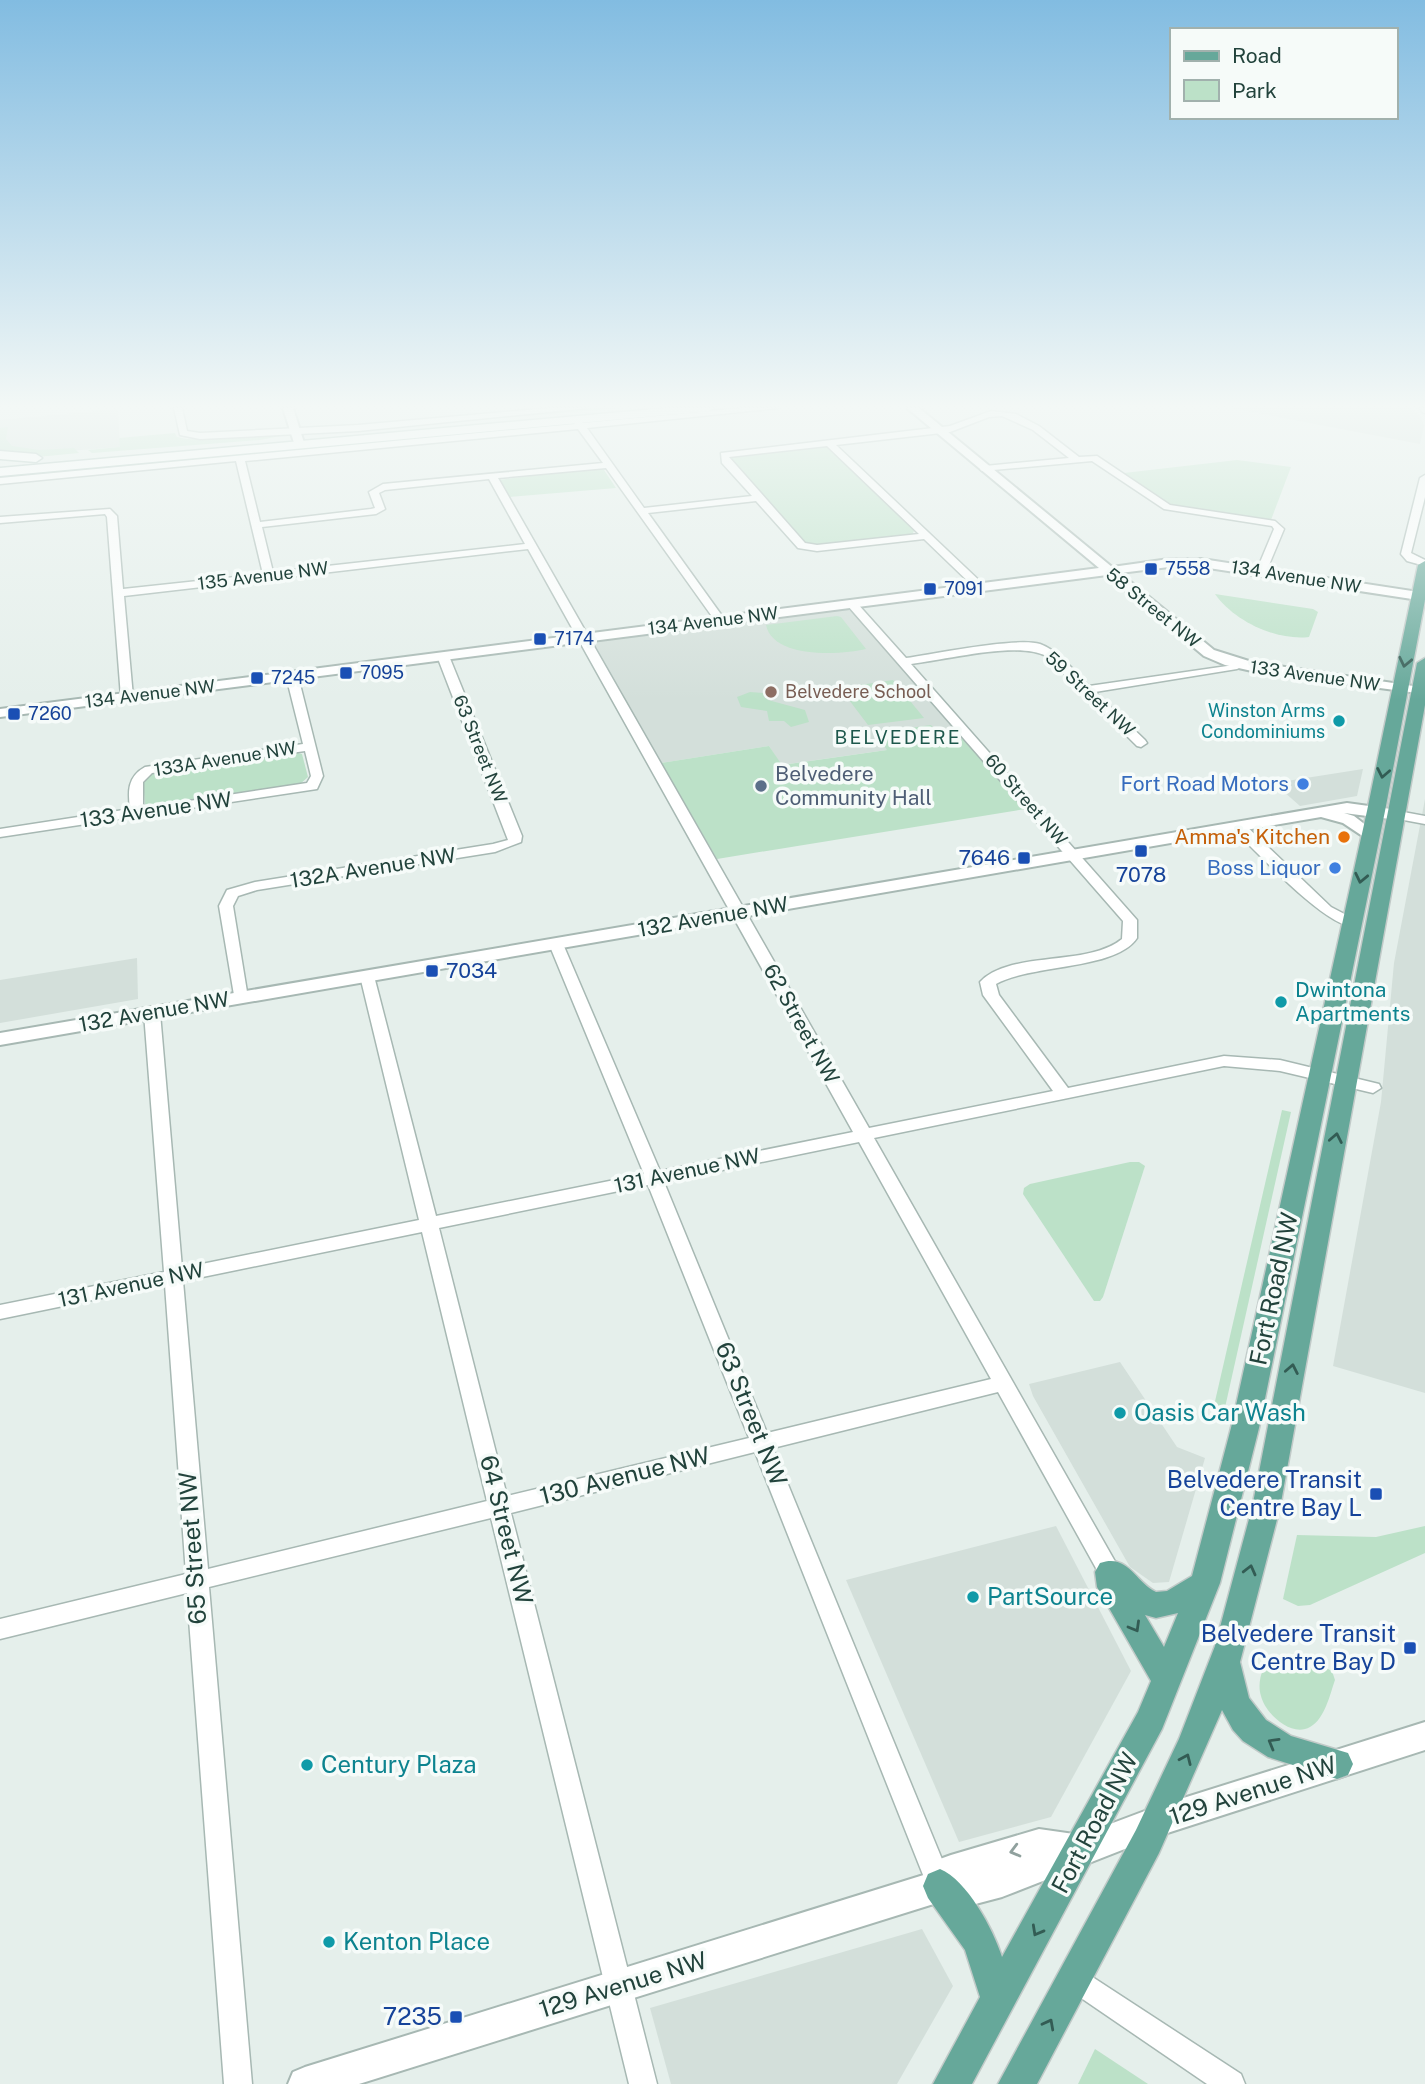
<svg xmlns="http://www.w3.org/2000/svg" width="1425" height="2084" font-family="'Public Sans',sans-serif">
	<rect width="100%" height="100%" fill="#e5efeb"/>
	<g fill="#d3dfda">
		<path d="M1231 408H1411L1421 417 1424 426 1420 444Z"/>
		<path d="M118 409 120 447 30 454 0 446V420Z"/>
		<path d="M841 608 852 611 964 739 781 765 769 746 661 763 593 644 598 640Z"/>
		<path d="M1363 769 1357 796 1300 806 1274 783Z"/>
		<path d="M1425 799V1393L1333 1366 1381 1102 1394 963Z"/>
		<path d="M137 958 138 999 0 1023V980Z"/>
		<path d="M1120 1362 1177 1447 1205 1458 1169 1582 1153 1583 1130 1567 1033 1396 1029 1384Z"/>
		<path d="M1056 1526 1131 1671 1051 1817 959 1842 846 1580Z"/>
		<path d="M922 1929 953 1986 897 2084H671L650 2008Z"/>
	</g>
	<g fill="#bce1c8">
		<path d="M599 408H620L312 434V432Z"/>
		<path d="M555 425 569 426 40 473 41 471Z"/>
		<path d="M8 427 6 439 12 446 39 450 74 448 79 453 37 457 0 452V428Z"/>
		<path d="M175 433 177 437 187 439 281 433 286 435 260 440 92 453 88 450 120 447 119 438Z"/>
		<path d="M817 445 827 447 914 531 912 535 810 545 802 542 729 458 731 455Z"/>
		<path d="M1237 460 1291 467 1271 520 1171 505 1124 473Z"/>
		<path d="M594 468 604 470 616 488 509 497 499 480Z"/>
		<path d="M1215 594 1313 609 1318 612 1309 637C1276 641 1234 621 1215 594Z"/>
		<path d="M837 616 841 617 866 649C841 655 773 659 766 625Z"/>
		<path d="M893 680 924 718 868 725 840 688Z"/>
		<path d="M750 692 763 693 768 700 805 710 809 722 791 727 784 721H769L767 711 741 707 737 697Z"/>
		<path d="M931 725 945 742 964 739 1025 809 717 859 661 763 769 746 782 765 887 750 875 733Z"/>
		<path d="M294 752 302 754 308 777 299 785 152 807 145 804 143 781 154 772Z"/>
		<path d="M1282 1110 1291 1112 1222 1421 1219 1424 1213 1410Z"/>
		<path d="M1130 1162H1139L1145 1166 1103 1297 1100 1301H1094L1023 1194 1024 1188 1030 1184Z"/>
		<path d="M1425 1526V1553L1310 1605 1298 1606 1283 1599 1297 1535 1376 1537Z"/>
		<path d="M1274 1665 1326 1668 1332 1671 1335 1680C1330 1694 1325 1719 1310 1727 1291 1738 1265 1713 1261 1696 1258 1687 1260 1677 1263 1669Z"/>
		<path d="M1095 2049 1148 2084H1078Z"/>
	</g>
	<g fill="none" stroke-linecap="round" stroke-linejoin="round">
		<g stroke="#a7b8b3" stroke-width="3">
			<g id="minor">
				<path d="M174 408H182L187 431 200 433 358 425 550 408H588L358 431 200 439 180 435Z"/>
				<path d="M742 408H778L587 428 644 508 752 496 722 463 721 453 950 426 991 411 1016 414 1039 426 1079 457 1097 456 1170 505 1275 521 1284 529 1266 572 1261 575 1256 572 1274 529 1272 526 1164 509 1092 461 982 471 980 469 985 466 1069 458 1033 430 1002 416 989 417 950 432 836 445 984 585V589H976L924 539 817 551 798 548 756 501 648 513 725 620 720 623 716 622 606 468 498 478 869 1128 1053 1091 983 995 980 982C1010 950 1088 967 1122 939L1123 921 848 606V602H856L906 658C935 654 1016 637 1040 644 1059 651 1075 672 1089 686L1241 664 1243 666 1237 669 1095 692 1145 740 1147 743 1141 747 1137 746 1046 656C1018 641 945 660 911 664L1137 920V938C1116 970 1032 964 996 984L999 995 1068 1088 1224 1056 1280 1060 1379 1084 1381 1088 1373 1093 1280 1071 1224 1066 874 1138 1121 1572 1118 1579 1110 1581 1102 1579 998 1392 773 1448 953 1886 949 1895 940 1899 931 1895 755 1452 511 1513 657 2084H629L491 1518 209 1587 252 2084H224L187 1593 0 1639V1619L186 1574 165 1285 0 1319V1305L164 1272 144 1013 152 1008 160 1013 182 1268 419 1220 360 976 367 972 374 976 436 1216 644 1174 549 944 556 940 563 944 660 1171 853 1132 528 549 124 596 133 697 127 701 121 697 107 517 105 514 0 523V517L110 509 117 516 123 589 263 574 236 461 0 484V478L575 424 573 421 577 418 583 423ZM578 429 603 463 383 484 369 492 375 508 371 509 260 522 245 461ZM827 446 919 534 817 545 805 543 729 457ZM489 479 525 544 273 572 262 527 376 514 385 509 379 493 385 490ZM859 1142 991 1379 767 1433 664 1182ZM648 1185 749 1438 507 1496 439 1228ZM422 1232 487 1501 208 1569 183 1281Z"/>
				<path d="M1420 408H1425V413L1422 412Z"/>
				<path d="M1425 475V497L1411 553 1425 560V566L1407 561 1401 554 1420 478Z"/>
				<path d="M443 653 449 656 522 836 521 842 495 852 257 890 238 896 233 906 248 998 240 1003 235 1001 219 906 227 890 255 882 493 844 508 840 437 656Z"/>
				<path d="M292 673 298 676 323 776 317 789 0 837V829L130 809C128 792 127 777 145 767L303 744 286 676ZM305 751 311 776 307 783 143 808V782L152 773Z"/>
				<path d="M1398 811 1425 816V824L1393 818V812Z"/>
				<path d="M1238 822 1243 823 1331 907 1356 920 1358 923 1356 926C1330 932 1254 849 1233 829L1231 826Z"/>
				<path d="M1074 1965 1241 2074 1245 2084H1207L1065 1987 1061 1978 1065 1969Z"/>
			</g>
		</g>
		<g stroke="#a7b8b3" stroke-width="4">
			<g id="tertiary">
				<path d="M283 408H293L305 446 304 448 295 446Z"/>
				<path d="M907 408H919L1112 567 1169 559H1202L1425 593V601L1202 567H1169L1120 573 1214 650 1252 662 1420 687 1425 688V694L1252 671 1225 665 1204 656 1107 575 0 717V709L1099 568Z"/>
				<path d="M1347 803 1398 810 1406 815 1398 820 1344 813 1354 816 1376 833 1378 836 1370 841 1343 823 1321 817 0 1045V1033Z"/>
				<path d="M1425 1722V1750L1158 1836 1002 1897 964 1907 940 1902 359 2084H288L293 2072 305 2067 930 1873 940 1859 951 1855 1039 1829 1081 1835 1158 1806Z"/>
			</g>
		</g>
		<g stroke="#a2bcb4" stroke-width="3">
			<g id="secondary">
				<path d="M667 408H714L709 411 0 476V468Z"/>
				<path d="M0 451 36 454 42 458 36 462 0 459Z"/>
			</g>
		</g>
		<g stroke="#c1cac8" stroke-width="3">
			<g id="primary">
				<path d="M1425 561V600L1385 811 1259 1428 1220 1583 1162 1729 972 2084H933L980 1997 965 1950 928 1898 923 1886 928 1874 940 1869C967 1880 993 1929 1002 1957L1138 1712 1151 1681 1097 1587 1095 1572 1100 1563C1128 1553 1135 1582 1156 1592L1167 1591 1192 1576 1231 1428 1367 811 1418 565ZM1178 1613 1164 1647 1145 1615 1156 1618Z"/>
				<path d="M1425 658V705L1280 1508 1240 1662 1249 1698 1266 1720 1291 1736 1348 1753 1353 1764 1348 1775 1337 1779 1268 1757 1243 1741 1233 1730 1222 1710 1159 1853 1037 2084H998L1136 1830 1179 1739 1215 1646 1252 1508 1417 663Z"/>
			</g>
		</g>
		<use href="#minor" fill="#fff" fill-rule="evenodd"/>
		<use href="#tertiary" fill="#fff" fill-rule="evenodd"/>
		<use href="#secondary" fill="#fff" fill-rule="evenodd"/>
		<use href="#primary" fill="#66a89a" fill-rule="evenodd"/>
	</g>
	<defs><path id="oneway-chevron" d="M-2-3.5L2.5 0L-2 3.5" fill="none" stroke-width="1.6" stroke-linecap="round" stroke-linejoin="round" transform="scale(1.75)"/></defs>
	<g stroke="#335c54">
		<use href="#oneway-chevron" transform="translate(1405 662) rotate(102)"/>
		<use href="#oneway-chevron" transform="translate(1383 773) rotate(101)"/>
		<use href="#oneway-chevron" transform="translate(1361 878) rotate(102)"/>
		<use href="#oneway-chevron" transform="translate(1336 1138) rotate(-79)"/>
		<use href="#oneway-chevron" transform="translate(1292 1369) rotate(-79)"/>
		<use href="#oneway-chevron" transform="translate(1250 1570) rotate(-76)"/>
		<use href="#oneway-chevron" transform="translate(1135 1627) rotate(60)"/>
		<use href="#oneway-chevron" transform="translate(1273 1743) rotate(-150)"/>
		<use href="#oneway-chevron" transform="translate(1186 1759) rotate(-66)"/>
		<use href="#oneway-chevron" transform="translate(1037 1931) rotate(119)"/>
		<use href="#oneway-chevron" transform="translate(1049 2024) rotate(-62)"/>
	</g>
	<use stroke="#90a19e" href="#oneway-chevron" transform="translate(1015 1851) rotate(165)"/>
	<linearGradient id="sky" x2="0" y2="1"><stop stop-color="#82bce1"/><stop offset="0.58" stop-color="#f3f8f6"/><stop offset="1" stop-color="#f3f8f6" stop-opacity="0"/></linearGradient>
	<rect width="1425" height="700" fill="url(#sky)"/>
	<g fill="#1a4fb4" stroke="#f6fbf9" stroke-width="2.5">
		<rect x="1144" y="562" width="14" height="14" rx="3.5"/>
		<rect x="923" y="582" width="14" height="14" rx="3.5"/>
		<rect x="533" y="632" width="14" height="14" rx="3.5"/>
		<rect x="339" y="666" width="14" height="14" rx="3.5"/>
		<rect x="250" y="671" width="14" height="14" rx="3.5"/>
		<rect x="7" y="707" width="14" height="14" rx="3.5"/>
		<rect x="1134" y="844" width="14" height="14" rx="3.5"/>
		<rect x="1017" y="851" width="14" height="14" rx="3.5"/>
		<rect x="425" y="964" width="14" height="14" rx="3.5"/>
		<rect x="1369" y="1487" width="14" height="14" rx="3.5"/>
		<rect x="1403" y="1641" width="14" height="14" rx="3.5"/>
		<rect x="449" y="2010" width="14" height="14" rx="3.5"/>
	</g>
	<circle fill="#8d6e63" stroke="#f6fbf9" stroke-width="2.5" cx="771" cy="692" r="7"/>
	<g fill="#0f9aa8" stroke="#f6fbf9" stroke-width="2.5">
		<circle cx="1339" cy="721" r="7"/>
		<circle cx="1281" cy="1002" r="7"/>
		<circle cx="1120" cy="1413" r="7"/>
		<circle cx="973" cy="1597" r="7"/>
		<circle cx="307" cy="1765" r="7"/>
		<circle cx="329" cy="1942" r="7"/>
	</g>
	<g fill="#3f7fe0" stroke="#f6fbf9" stroke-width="2.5">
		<circle cx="1303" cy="784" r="7"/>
		<circle cx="1335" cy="868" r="7"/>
	</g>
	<circle fill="#5c6f8a" stroke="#f6fbf9" stroke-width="2.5" cx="761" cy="786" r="7"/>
	<circle fill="#e8710a" stroke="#f6fbf9" stroke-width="2.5" cx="1344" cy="837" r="7"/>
	<g text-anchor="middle" stroke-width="7" stroke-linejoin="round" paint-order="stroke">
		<g font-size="18" fill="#164399" stroke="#f6fbf9" text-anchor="start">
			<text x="1165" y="575">7558</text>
			<text x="944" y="595">7091</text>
			<text x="554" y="645">7174</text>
			<text x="360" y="679">7095</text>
			<text x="271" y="684">7245</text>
			<text x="28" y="720">7260</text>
		</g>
		<g font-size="18" fill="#22433c" stroke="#f6fbf9">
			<text transform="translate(263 576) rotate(-7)" y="6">135 Avenue NW</text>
			<text transform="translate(1296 577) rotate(9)" y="6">134 Avenue NW</text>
			<text transform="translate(1153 608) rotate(39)" y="6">58 Street NW</text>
			<text transform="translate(713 621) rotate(-7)" y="6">134 Avenue NW</text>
			<text transform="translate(1315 676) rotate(8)" y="6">133 Avenue NW</text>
			<text transform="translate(150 694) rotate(-7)" y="6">134 Avenue NW</text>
			<text transform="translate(1090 694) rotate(43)" y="6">59 Street NW</text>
			<text transform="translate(480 749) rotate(68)" y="6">63 Street NW</text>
			<text transform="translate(225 759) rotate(-9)" y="6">133A Avenue NW</text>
			<text transform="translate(1026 800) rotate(49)" y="6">60 Street NW</text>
		</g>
		<g font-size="18" fill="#785e54" stroke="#f6fbf9" text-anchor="start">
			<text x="785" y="698">Belvedere School</text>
		</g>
		<g font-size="18" fill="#0d838f" stroke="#f6fbf9" text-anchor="end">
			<text x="1325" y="717">Winston Arms<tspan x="1325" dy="21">Condominiums</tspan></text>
		</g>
		<g font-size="19" letter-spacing="2" fill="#1c574b" stroke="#f6fbf9">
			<text x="898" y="744">BELVEDERE</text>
		</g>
		<g font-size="21" fill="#4e5e75" stroke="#f6fbf9" text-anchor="start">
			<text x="775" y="781">Belvedere<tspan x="775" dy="24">Community Hall</tspan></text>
		</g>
		<g font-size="21" fill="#366cbe" stroke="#f6fbf9" text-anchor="end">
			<text x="1289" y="791">Fort Road Motors</text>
			<text x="1321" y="875">Boss Liquor</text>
		</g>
		<g font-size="21" fill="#22433c" stroke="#f6fbf9">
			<text transform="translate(156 810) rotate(-8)" y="7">133 Avenue NW</text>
			<text transform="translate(373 868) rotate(-9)" y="7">132A Avenue NW</text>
			<text transform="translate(713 917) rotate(-10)" y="7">132 Avenue NW</text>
			<text transform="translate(154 1012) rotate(-10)" y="7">132 Avenue NW</text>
			<text transform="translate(801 1024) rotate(61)" y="7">62 Street NW</text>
			<text transform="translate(687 1171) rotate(-12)" y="7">131 Avenue NW</text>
			<text transform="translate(131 1285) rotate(-12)" y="7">131 Avenue NW</text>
		</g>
		<g font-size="21" fill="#c56008" stroke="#f6fbf9" text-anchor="end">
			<text x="1330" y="844">Amma's Kitchen</text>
		</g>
		<g font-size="21" fill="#164399" stroke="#f6fbf9" text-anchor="end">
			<text x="1010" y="865">7646</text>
			<text x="1141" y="882" text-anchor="middle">7078</text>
			<text x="446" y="978" text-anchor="start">7034</text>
		</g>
		<g font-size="21" fill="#0d838f" stroke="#f6fbf9" text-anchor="start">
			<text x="1295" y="997">Dwintona<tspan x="1295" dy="24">Apartments</tspan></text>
		</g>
		<g font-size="24" fill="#22433c" stroke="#f6fbf9">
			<text transform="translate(1274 1289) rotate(-78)" y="8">Fort Road NW</text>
			<text transform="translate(751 1414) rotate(68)" y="8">63 Street NW</text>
			<text transform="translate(625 1476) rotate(-14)" y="8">130 Avenue NW</text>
			<text transform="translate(506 1530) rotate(76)" y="8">64 Street NW</text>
			<text transform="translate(193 1548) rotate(-94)" y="8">65 Street NW</text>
			<text transform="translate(1253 1791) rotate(-18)" y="8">129 Avenue NW</text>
			<text transform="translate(1095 1823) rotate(-62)" y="8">Fort Road NW</text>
			<text transform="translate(623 1985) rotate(-17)" y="8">129 Avenue NW</text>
		</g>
		<g font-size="24" fill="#0d838f" stroke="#f6fbf9" text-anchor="start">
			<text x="1134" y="1421">Oasis Car Wash</text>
			<text x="987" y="1605">PartSource</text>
			<text x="321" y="1773">Century Plaza</text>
			<text x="343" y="1950">Kenton Place</text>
		</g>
		<g font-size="24" fill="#164399" stroke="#f6fbf9" text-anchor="end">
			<text x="1362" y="1488">Belvedere Transit<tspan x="1362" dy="28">Centre Bay L</tspan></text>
			<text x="1396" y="1642">Belvedere Transit<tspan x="1396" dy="28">Centre Bay D</tspan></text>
			<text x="442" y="2025">7235</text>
		</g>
	</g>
	<rect x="1170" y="28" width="228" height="91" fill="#f6fbf9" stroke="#a1b1ad" stroke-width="2"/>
	<rect x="1184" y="51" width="35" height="10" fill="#66a89a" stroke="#a1b1ad" stroke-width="2"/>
	<text x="1232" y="63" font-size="21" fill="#22433c">Road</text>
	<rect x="1184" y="80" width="35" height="21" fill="#bce1c8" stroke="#a1b1ad" stroke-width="2"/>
	<text x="1232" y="98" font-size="21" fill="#22433c">Park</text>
</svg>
